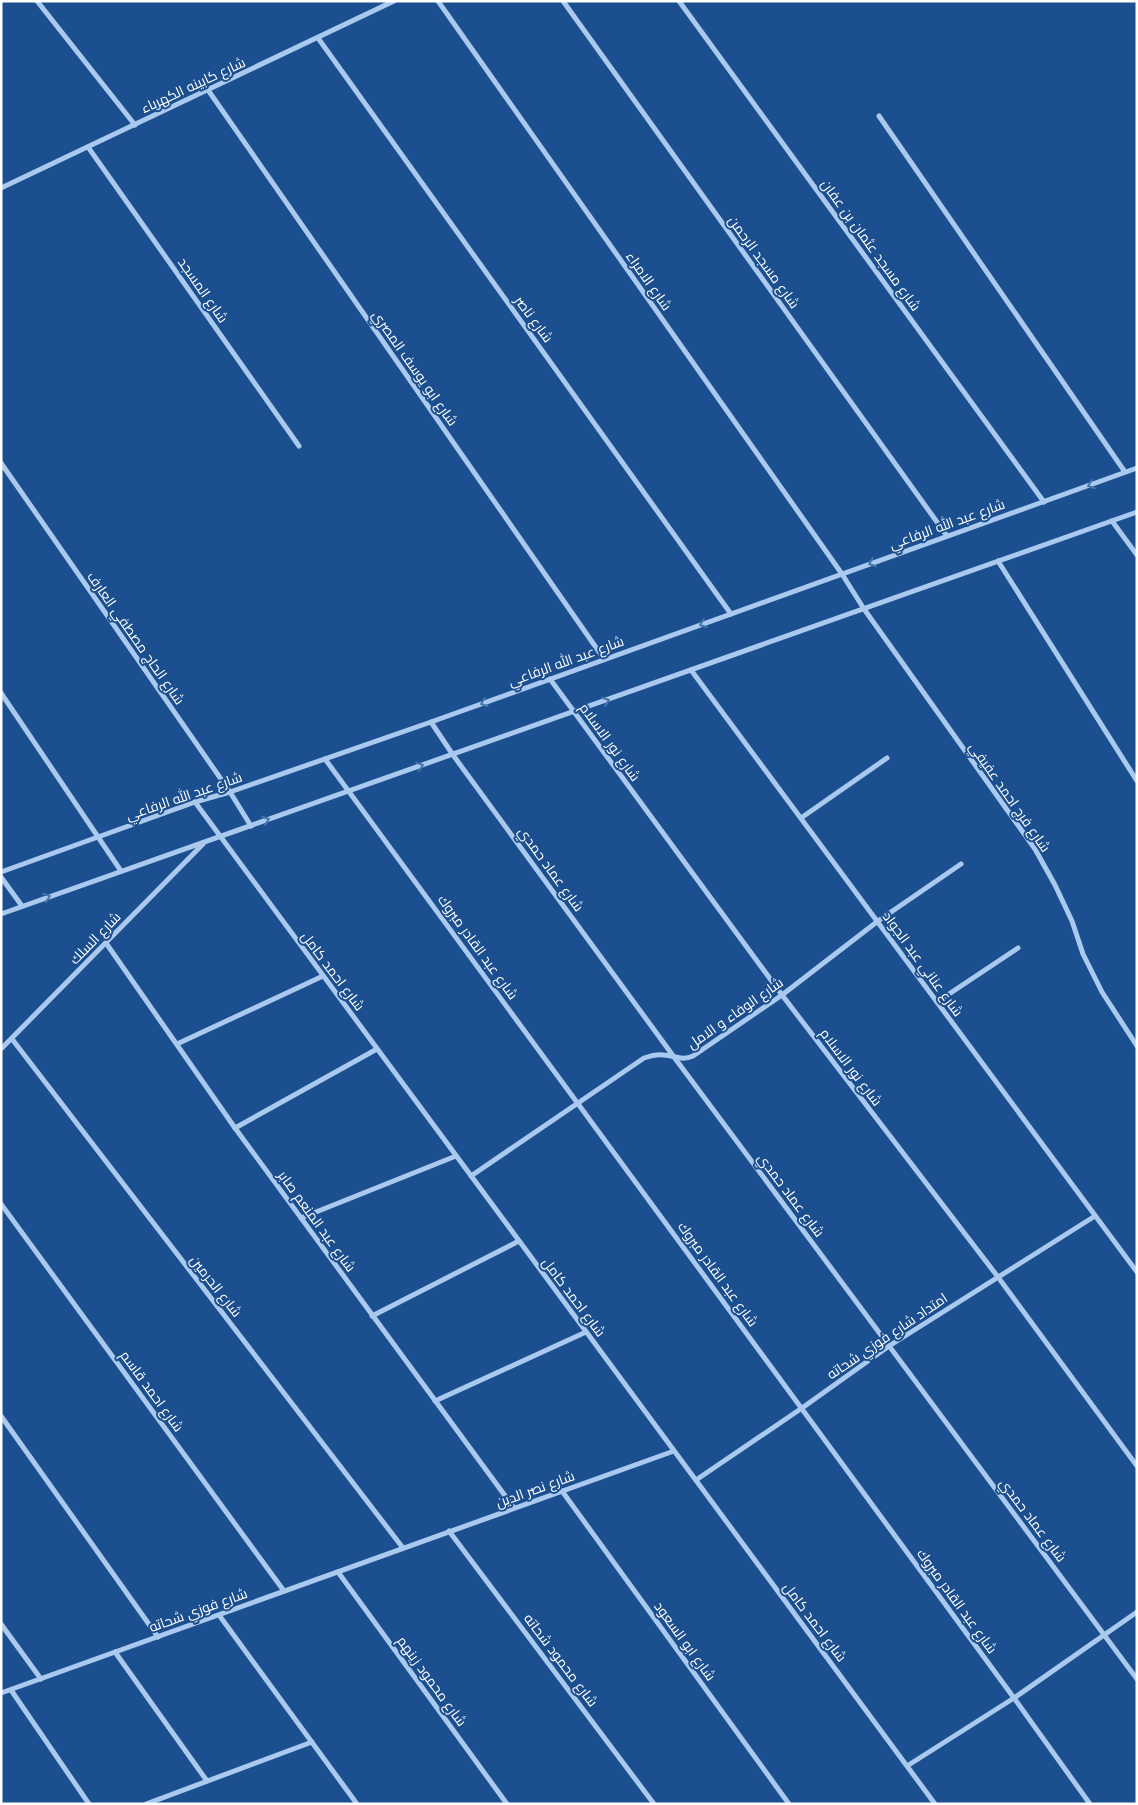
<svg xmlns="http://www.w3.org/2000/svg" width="1138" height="1805" font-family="'Fira Sans',Cairo,sans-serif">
	<rect width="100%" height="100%" fill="#1b4f8f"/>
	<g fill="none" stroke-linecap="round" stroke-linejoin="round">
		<g stroke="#a9c9ee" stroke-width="5">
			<path d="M37 1 135 125"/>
			<path d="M438 1 842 574 864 609 1035 849 1055 885 1072 921 1083 954 1102 992 1137 1046"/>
			<path d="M563 1 947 536"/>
			<path d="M679 1 1044 502"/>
			<path d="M318 38 731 614"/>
			<path d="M208 90 604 659"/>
			<path d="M879 116 1125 472"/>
			<path d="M88 147 299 446"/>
			<path d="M1 188 394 1"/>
			<path d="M1 463 230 792 251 826"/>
			<path d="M1112 521 1137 555"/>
			<path d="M998 561 1137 781"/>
			<path d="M691 670 1137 1272"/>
			<path d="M550 679 782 995 998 1277 1137 1466"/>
			<path d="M1 693 121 871"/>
			<path d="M431 722 453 755 674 1057 1137 1679"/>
			<path d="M325 759 1014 1698 1090 1804"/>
			<path d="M195 802 935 1804"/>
			<path d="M801 818 887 758"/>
			<path d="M1 872 195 802 230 792 431 722 1137 468"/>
			<path d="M1 877 22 906"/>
			<path d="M1 914 1137 512"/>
			<path d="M106 943 235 1128 514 1508"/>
			<path d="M937 1002 1018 948"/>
			<path d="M12 1039 403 1548"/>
			<path d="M177 1044 323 976"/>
			<path d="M1 1049 203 844"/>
			<path d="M235 1128 377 1049"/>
			<path d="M471 1176 644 1058C650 1056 657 1054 664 1055 676 1056 682 1061 693 1056L782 995 878 921 961 864"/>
			<path d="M1 1204 284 1591"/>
			<path d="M301 1218 456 1156"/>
			<path d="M372 1316 519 1241"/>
			<path d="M435 1401 586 1332"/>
			<path d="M1 1416 158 1637"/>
			<path d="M696 1480 802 1408 889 1346 1095 1216"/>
			<path d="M562 1491 789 1804"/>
			<path d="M449 1531 654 1804"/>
			<path d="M338 1572 507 1804"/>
			<path d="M219 1615 357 1804"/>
			<path d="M1 1624 41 1679"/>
			<path d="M115 1652 207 1781"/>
			<path d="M11 1690 89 1804"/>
			<path d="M1 1693 674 1451"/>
			<path d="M907 1766 1014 1698 1137 1612"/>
			<path d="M146 1804 312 1742"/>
		</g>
	</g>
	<defs><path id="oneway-chevron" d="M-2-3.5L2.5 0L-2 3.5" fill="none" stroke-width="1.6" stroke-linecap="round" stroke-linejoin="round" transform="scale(1.25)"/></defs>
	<g stroke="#4674ac">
		<use href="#oneway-chevron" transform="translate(1091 485) rotate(160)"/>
		<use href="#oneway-chevron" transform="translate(872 563) rotate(160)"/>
		<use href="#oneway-chevron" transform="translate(703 624) rotate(160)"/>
		<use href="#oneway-chevron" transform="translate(606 701) rotate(-20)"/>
		<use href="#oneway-chevron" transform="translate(484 703) rotate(160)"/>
		<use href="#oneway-chevron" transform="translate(420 766) rotate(-19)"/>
		<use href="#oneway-chevron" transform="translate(266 820) rotate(-20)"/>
		<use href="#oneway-chevron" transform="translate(47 897) rotate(-19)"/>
	</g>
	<g text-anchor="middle" stroke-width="4" stroke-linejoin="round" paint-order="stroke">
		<g font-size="14" fill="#fff" stroke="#1b4f8f">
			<text transform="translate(193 85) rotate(-25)" y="5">شارع كابينه الكهرباء</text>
			<text transform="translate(871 245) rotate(54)" y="5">شارع مسجد عثمان بن عفان</text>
			<text transform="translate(764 262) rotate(54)" y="5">شارع مسجد الرحمن</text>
			<text transform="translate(649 281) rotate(55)" y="5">شارع الامراء</text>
			<text transform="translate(203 290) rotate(55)" y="5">شارع المسجد</text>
			<text transform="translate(534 319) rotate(54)" y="5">شارع ناصر</text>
			<text transform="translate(415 368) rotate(55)" y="5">شارع ابو يوسف المصري</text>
			<text transform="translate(947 524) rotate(-20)" y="5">شارع عبد الله الرفاعي</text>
			<text transform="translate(136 638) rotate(55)" y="5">شارع الحاج مصطفي العارف</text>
			<text transform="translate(566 661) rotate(-20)" y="5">شارع عبد الله الرفاعي</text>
			<text transform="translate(610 742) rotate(54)" y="5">شارع نور الاسلام</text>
			<text transform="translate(184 796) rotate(-19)" y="5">شارع عبد الله الرفاعي</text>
			<text transform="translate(1010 797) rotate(55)" y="5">شارع فرج احمد عفيفي</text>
			<text transform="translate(551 869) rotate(54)" y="5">شارع عماد حمدي</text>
			<text transform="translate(95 938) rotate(-46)" y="5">شارع السلك</text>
			<text transform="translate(478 947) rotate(54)" y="5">شارع عبد القادر مبروك</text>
			<text transform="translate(923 964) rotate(54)" y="5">شارع عناني عبد الجواد</text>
			<text transform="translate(333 971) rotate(53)" y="5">شارع احمد كامل</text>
			<text transform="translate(735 1013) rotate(-35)" y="5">شارع الوفاء و الامل</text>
			<text transform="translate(851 1067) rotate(53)" y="5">شارع نور الاسلام</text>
			<text transform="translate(791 1195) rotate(53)" y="5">شارع عماد حمدي</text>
			<text transform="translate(317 1221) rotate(54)" y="5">شارع عبد المنعم صابر</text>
			<text transform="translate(718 1274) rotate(54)" y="5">شارع عبد القادر مبروك</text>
			<text transform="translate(216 1286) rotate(52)" y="5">شارع الحرمين</text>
			<text transform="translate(574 1297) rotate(53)" y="5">شارع احمد كامل</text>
			<text transform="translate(887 1336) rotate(-34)" y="5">امتداد شارع فوزي شحاته</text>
			<text transform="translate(152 1391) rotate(54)" y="5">شارع احمد قاسم</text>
			<text transform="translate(535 1489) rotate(-20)" y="5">شارع نصر الدين</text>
			<text transform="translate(1033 1520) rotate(53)" y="5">شارع عماد حمدي</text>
			<text transform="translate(957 1601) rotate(54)" y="5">شارع عبد القادر مبروك</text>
			<text transform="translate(198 1610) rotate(-20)" y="5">شارع فوزي شحاته</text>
			<text transform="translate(815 1622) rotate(53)" y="5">شارع احمد كامل</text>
			<text transform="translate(685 1641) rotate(54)" y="5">شارع ابو السعود</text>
			<text transform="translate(561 1660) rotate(53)" y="5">شارع محمود شحاته</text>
			<text transform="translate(432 1681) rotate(54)" y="5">شارع محمود زينهم</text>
		</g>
	</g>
	<rect width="1138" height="1805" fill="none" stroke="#ffffff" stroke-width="5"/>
</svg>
